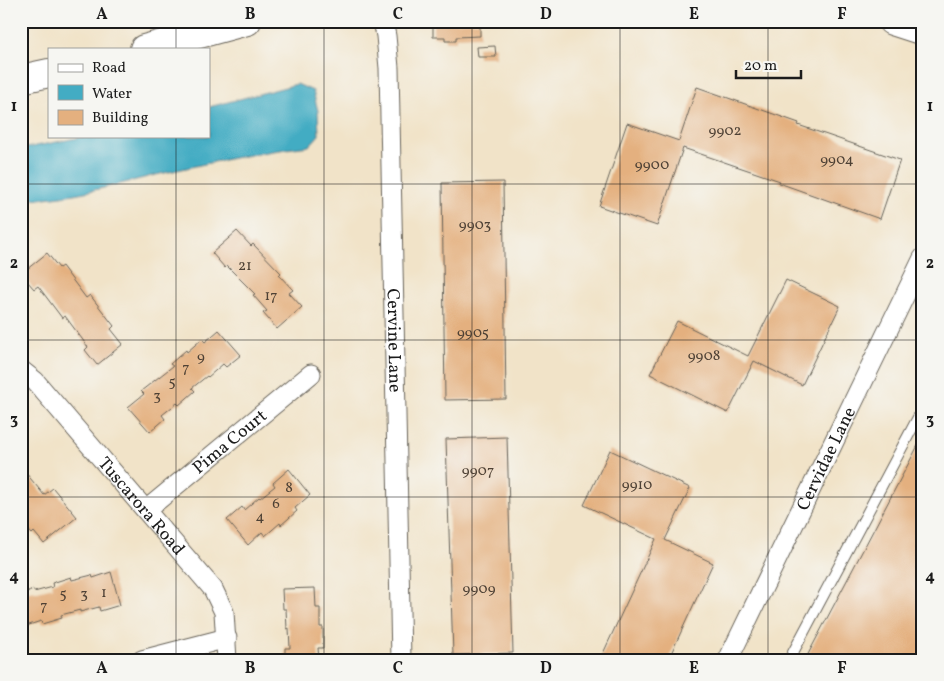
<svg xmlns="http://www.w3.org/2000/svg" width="944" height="681" font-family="Vollkorn,serif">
	<rect width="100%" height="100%" fill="#f6f6f2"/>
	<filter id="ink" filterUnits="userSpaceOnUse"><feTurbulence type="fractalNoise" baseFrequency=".02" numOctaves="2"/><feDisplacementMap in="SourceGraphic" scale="10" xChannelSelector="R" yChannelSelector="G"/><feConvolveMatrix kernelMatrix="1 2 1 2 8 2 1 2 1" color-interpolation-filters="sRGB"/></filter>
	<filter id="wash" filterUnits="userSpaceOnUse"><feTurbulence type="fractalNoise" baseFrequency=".0096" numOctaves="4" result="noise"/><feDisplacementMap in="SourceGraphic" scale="20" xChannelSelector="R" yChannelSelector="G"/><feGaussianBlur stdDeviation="1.12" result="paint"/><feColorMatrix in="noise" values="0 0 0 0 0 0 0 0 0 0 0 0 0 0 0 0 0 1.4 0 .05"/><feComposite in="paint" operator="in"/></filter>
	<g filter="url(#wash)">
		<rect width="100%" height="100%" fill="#f1e3c8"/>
		<path fill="#43acc3" stroke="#306470" d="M297 84 313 91 318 111 319 135 309 146C258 152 207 163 156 175 111 186 67 199 21 199V149L87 136H209V107Z"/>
		<g id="blocks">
			<g fill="#e4b07f">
				<path d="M480 22V36L456 37V41H445V37H433V23Z"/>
				<path d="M495 46 496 57H478L477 47Z"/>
				<path d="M697 87 799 123 798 125 900 160 880 219 779 183 780 181 683 148 657 226 599 206 627 123 679 141Z"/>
				<path d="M503 182 506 399 445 400 442 183Z"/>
				<path d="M237 231 251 246 253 244 281 273 279 275 293 290 289 293 302 307 277 329 263 313 267 311 253 295 255 294 227 266 225 268 212 253Z"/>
				<path d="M47 253 59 268 62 266 86 298 90 295 114 326 111 329 123 344 97 365 85 350 88 347 65 316 62 318 38 286 34 289 21 274Z"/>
				<path d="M786 280 840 306 802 385 754 361 728 413 650 374 677 321 748 356Z"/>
				<path d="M219 330 241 355 226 367 223 364 208 377 207 376 192 388 195 391 179 405 177 403 162 415 165 419 150 432 128 407 144 394 141 391 173 366 170 364 186 350 187 352 202 339 205 342Z"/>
				<path d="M923 436V660H805Z"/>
				<path d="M507 437 513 653 453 655 446 439Z"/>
				<path d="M610 450 690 488 665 540 713 563 668 660H600L656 539 584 505Z"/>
				<path d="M21 467 44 495 53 488 77 517 44 544 34 532 32 534 21 522Z"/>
				<path d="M289 469 310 495 295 508 297 511 281 525 280 523 265 536 262 532 248 545 227 520 242 507 244 510 259 497 260 498 275 486 273 483Z"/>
				<path d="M111 572 120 605 100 611 99 607 80 612V610L61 615 62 618 42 624 41 621 23 627 24 630 21 631V593L34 590V592L53 587 52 583 71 577 72 580 92 575 93 578Z"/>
				<path d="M315 588 316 608H320V627H323V648H318L319 660H285V648H290L289 628 287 629 286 609H283L282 589Z"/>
			</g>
		</g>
	</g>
	<g filter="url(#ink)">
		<use href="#blocks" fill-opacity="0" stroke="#676258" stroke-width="1"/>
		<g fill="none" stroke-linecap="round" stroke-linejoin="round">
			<g stroke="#676258" stroke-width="12">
				<path id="lane" d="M789 660 923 408"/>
			</g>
			<g stroke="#676258" stroke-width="21">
				<g id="street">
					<path id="s1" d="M383 21 386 36 389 68 401 660"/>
					<path id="s2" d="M21 370 35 381 213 589 224 612 227 660"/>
					<path id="s3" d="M146 510 311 374"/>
					<path d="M142 660 227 638"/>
					<path id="s4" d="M728 660 923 258"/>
				</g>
			</g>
			<g stroke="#676258" stroke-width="30">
				<g id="secondary">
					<path d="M892 21 923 31"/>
					<path d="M144 49 247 21"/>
					<path d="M21 79 49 73"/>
				</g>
			</g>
			<use href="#lane" stroke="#fff" stroke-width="10"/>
			<use href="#street" stroke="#fff" stroke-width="19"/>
			<use href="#secondary" stroke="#fff" stroke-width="28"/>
		</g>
	</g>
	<path fill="none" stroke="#1c1c1c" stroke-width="1" stroke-opacity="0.55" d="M176 21V49M324 21V660M472 21V660M620 21V660M768 21V660M176 136V660M21 184H923M21 340H923M21 497H923"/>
	<g text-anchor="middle" stroke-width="4.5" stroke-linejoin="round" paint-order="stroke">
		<g font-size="15" fill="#4e4135">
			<text x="725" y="135">9902</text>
			<text x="837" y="164">9904</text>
			<text x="652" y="169">9900</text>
			<text x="475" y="229">9903</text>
			<text x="245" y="270">21</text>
			<text x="271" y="300">17</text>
			<text x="473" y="337">9905</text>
			<text x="704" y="360">9908</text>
			<text x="201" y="361">9</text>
			<text x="186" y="372">7</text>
			<text x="172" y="386">5</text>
			<text x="157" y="400">3</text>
			<text x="478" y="475">9907</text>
			<text x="637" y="489">9910</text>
			<text x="289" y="492">8</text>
			<text x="276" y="508">6</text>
			<text x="260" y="521">4</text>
			<text x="479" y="593">9909</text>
			<text x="104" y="597">1</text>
			<text x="63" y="598">5</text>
			<text x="84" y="598">3</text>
			<text x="44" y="610">7</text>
		</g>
		<g font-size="18" fill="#1c1c1c" stroke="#f6f6f2">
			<text dy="6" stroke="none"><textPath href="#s1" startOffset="320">Cervine Lane</textPath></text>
			<text dy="6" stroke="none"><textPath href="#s3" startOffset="108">Pima Court</textPath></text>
			<text dy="6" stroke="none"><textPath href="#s4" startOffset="224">Cervidae Lane</textPath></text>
			<text dy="6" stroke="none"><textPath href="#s2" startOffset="182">Tuscarora Road</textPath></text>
		</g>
	</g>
	<rect width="944" height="681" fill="none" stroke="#f6f6f2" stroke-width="55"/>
	<rect x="48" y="48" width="162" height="90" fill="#f6f6f2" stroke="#9f9f9c"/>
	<rect x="58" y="64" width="25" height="8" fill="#ffffff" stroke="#9f9f9c"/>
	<text x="92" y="72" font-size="15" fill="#1c1c1c">Road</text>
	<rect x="58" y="85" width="25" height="15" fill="#43acc3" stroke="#9f9f9c"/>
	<text x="92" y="98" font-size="15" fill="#1c1c1c">Water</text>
	<rect x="58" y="110" width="25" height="15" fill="#e4b07f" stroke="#9f9f9c"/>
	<text x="92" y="122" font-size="15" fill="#1c1c1c">Building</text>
	<path d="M736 70v8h65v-8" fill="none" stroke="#1c1c1c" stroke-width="2.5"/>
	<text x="744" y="70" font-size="15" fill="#1c1c1c" stroke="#f6f6f2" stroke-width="4" paint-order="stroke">20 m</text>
	<rect x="28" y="28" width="888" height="626" fill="none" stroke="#1c1c1c" stroke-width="2"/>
	<g font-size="16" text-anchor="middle" font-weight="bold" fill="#1c1c1c">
		<text x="102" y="19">A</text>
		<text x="250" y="19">B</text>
		<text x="398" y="19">C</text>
		<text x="546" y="19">D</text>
		<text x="694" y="19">E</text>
		<text x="842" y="19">F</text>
		<text x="14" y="111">1</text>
		<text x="930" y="111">1</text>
		<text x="14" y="268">2</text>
		<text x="930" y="268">2</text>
		<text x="14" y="424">3</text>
		<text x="930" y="424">3</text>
		<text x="14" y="581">4</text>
		<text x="930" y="581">4</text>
		<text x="102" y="673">A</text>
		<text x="250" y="673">B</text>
		<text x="398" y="673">C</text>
		<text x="546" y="673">D</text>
		<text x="694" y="673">E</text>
		<text x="842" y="673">F</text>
	</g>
</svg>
